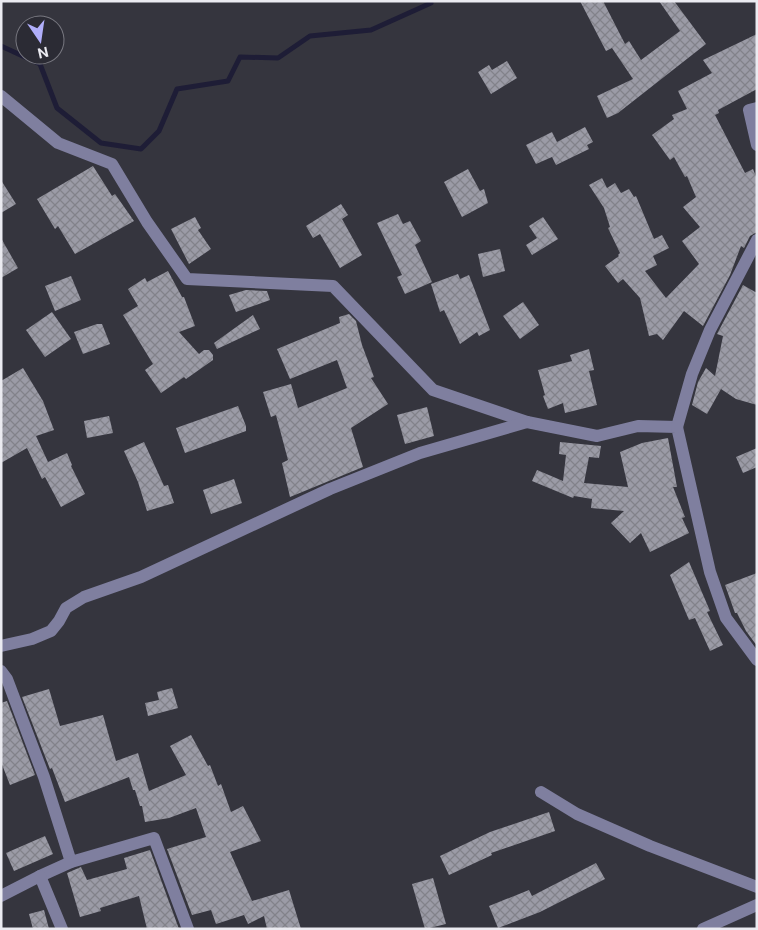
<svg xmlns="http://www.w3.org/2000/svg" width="758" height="930" font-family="'Public Sans',sans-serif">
	<defs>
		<pattern id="building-cross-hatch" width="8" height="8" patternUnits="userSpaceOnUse" patternTransform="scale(1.25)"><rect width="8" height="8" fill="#9b9ba6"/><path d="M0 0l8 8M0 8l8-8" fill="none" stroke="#82828a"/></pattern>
	</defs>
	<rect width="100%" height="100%" fill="#35353e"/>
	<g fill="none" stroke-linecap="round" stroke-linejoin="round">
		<path stroke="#1e1d36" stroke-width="5" d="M1 46 40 64 57 108 101 143 141 149 159 131 177 89 228 81 240 57 278 58 310 36 371 30 431 3"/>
	</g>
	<g fill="url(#building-cross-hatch)">
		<path d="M580 1H603L625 44 629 41 641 60 680 31 659 1H674L706 44 618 113 607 118 597 96 633 79 612 48 606 51Z"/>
		<path d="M757 34V89L718 110 719 113 715 115 745 173 753 169 757 179V232L750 236 744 248 741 246 730 275 703 326 684 311 663 340 657 334 649 336 640 298 623 279 618 283 605 266 619 256 618 255 620 253 608 228 610 227 604 208 589 185 602 178 607 188 615 183 621 193 629 189 634 197 636 196 654 239 662 235 669 248 653 256 657 265 645 271 666 298 699 264 682 241 700 227 683 207 696 197 687 176 685 177 674 157 670 160 652 135 674 119 672 115 687 109 678 91 712 73 703 60Z"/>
		<path d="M507 61 517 78 491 94 478 72 489 65 492 70Z"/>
		<path d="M585 127 593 142 587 145 589 149 556 165 552 157 536 164 526 145 552 132 557 142Z"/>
		<path d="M93 166 112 196 115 194 134 221 75 254 58 226 55 229 37 199Z"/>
		<path d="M468 169 480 191 484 189 488 203 462 217 444 182Z"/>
		<path d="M1 180 16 204 1 213Z"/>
		<path d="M341 204 348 215 342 219 362 255 340 268 320 234 313 238 306 226Z"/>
		<path d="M398 214 403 224 410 221 421 241 415 245 432 282 405 294 397 277 402 275 377 223Z"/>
		<path d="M195 217 201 228 198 230 211 249 189 264 171 229Z"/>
		<path d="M543 217 558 239 532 255 526 245 537 238 529 226Z"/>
		<path d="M1 238 18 268 1 278Z"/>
		<path d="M500 249 505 271 483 277 478 254Z"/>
		<path d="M168 271 182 297H184L195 326 179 332 199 354 204 350H209L213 355V360L186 379 184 377 161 393 145 370 153 364 123 315 138 306 128 289 145 278 147 282Z"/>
		<path d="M458 274 460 279 469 275 490 330 479 336 477 332 460 344 444 310 440 312 431 284Z"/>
		<path d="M71 276 81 300 55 311 45 286Z"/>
		<path d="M743 285 757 293V405L736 399 721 389 707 414 692 405 698 382 706 368 715 376 723 336 717 334Z"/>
		<path d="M246 290 267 291 270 300 236 312 229 295Z"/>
		<path d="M523 302 539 325 520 339 503 316Z"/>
		<path d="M52 312 71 339 45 357 26 330Z"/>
		<path d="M349 314 356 321 362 345 374 377 371 378 388 404 351 428 363 467 290 497 282 463 288 460 276 415 271 417 263 392 291 384 298 408 347 388 337 360 290 379 277 349 340 323 339 317Z"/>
		<path d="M253 315 260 329 217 349 214 343Z"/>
		<path d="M97 324H102L110 344 83 354 74 332Z"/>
		<path d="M589 349 594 370 589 371 597 405 565 413 563 403 548 409 543 396 545 395 538 370 572 361 570 355Z"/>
		<path d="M23 368 43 401 54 430 36 436 48 462 67 453 72 465 71 466 85 494 61 507 45 477 42 479 27 448 1 463V381Z"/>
		<path d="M238 406 246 426V431L185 453 176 428Z"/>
		<path d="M427 407 434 436 405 444 397 415Z"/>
		<path d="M109 416 113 433 87 438 84 421Z"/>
		<path d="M668 438 677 487H673L685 517 682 518 689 533 650 552 641 533 630 543 611 523 624 511 591 508 592 499 574 496 573 498 532 481 537 470 563 481 566 455 559 454 560 442 601 446 599 458 589 457 584 483 628 487 620 452 642 443Z"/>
		<path d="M144 442 164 486 168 485 174 503 147 511 138 482 124 451Z"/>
		<path d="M757 448V467L743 473 736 457Z"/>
		<path d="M234 479 242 503 211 514 203 490Z"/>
		<path d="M689 562 710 611 707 612 723 645 710 651 695 618 689 620 670 575Z"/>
		<path d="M757 573V646L746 631 737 613H735L725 585Z"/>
		<path d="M172 688 178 708 148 716 145 703 159 700 157 692Z"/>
		<path d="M49 689 60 726 103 715 116 761 138 753 149 791 186 775 170 746 191 735 208 766 210 765 218 786 221 784 231 812 243 806 261 841 230 852 252 901 289 890 301 929H267L264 916 248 924 244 915 216 924 211 910 192 915 167 849 206 837 196 808 169 818 145 822 142 806H140L135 790H133L129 777 65 802 52 768 50 769 22 697Z"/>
		<path d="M7 701 35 775 10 785 1 762V703Z"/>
		<path d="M549 812 555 831 491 853 492 855 449 875 440 856 490 832Z"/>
		<path d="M45 836 53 854 14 871 6 853Z"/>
		<path d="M150 850 179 929H147L139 896 100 908 101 911 80 917 67 873 81 867 87 880 127 869 124 858Z"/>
		<path d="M596 863 605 879 540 912 498 928 489 906 529 890 532 896Z"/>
		<path d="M433 878 446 924 425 929 412 884Z"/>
		<path d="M44 910 49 929H33L29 914Z"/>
	</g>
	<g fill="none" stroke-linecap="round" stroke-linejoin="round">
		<g stroke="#7f7f9f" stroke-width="12">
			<path d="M1 96 58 143 112 164 147 222 187 279 333 286 433 390 527 422 597 436 638 426 677 427 710 572 726 618 757 660"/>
			<path d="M757 108 749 110 757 145"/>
			<path d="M677 427 692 374 710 330 757 240"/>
			<path d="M1 646 32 639 51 631 59 621 66 608 84 597 141 577 330 489 420 453 527 422"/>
			<path d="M1 671 7 679 44 777 71 862"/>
			<path d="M541 792 577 814 650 846 757 887"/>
			<path d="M40 876 71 862 154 838 188 929"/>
			<path d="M1 896 40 876 62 929"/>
			<path d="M703 929 757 905"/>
		</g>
	</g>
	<rect width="758" height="930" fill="none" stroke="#ebebf1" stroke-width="5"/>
	<g transform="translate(40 40) rotate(167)"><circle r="24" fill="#2b2b34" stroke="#787880"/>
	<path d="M0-4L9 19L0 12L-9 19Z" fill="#b0aefa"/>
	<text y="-8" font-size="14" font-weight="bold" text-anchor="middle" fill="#ebebf1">N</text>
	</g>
</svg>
